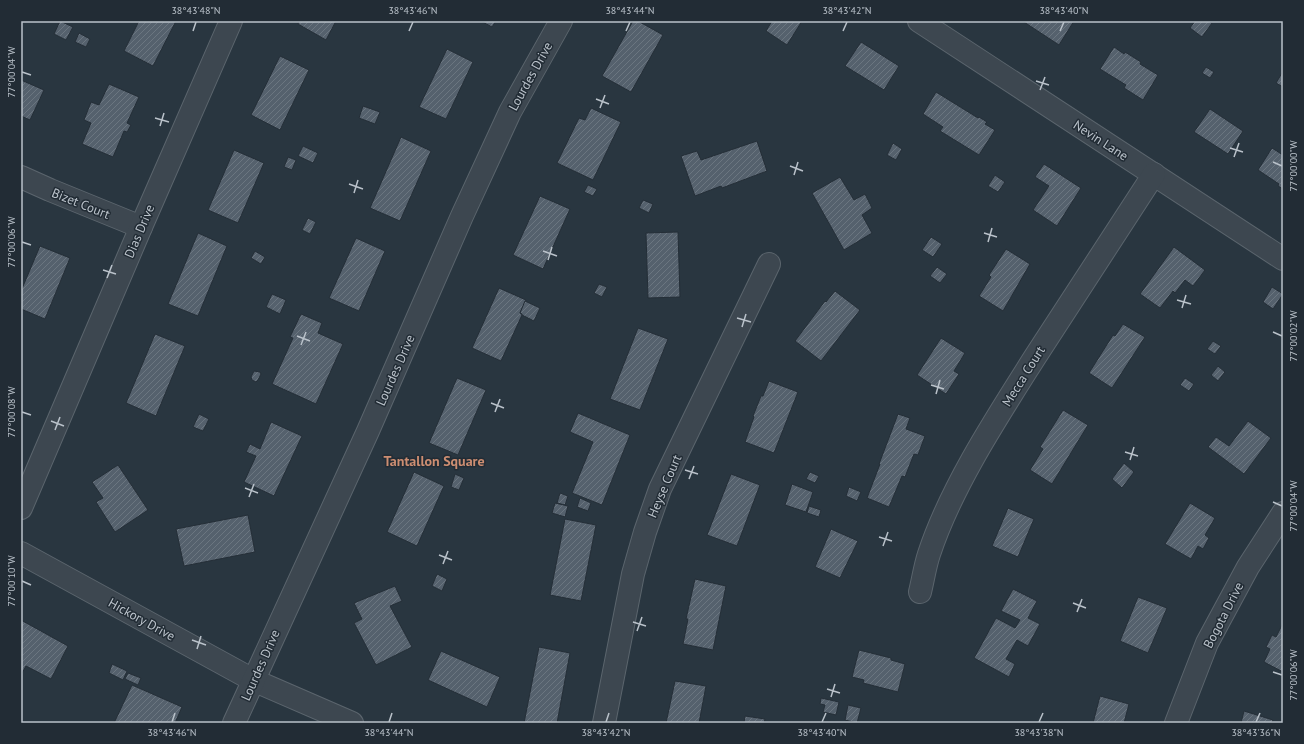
<svg xmlns="http://www.w3.org/2000/svg" width="1304" height="744" font-family="'PT Sans',sans-serif">
	<defs>
		<pattern id="building-hatch" width="6" height="6" patternUnits="userSpaceOnUse"><rect width="6" height="6" fill="#55616d"/><path d="M-1 1l2-2M0 6l6-6M5 7l2-2" fill="none" stroke="#6b7680"/></pattern>
	</defs>
	<rect width="100%" height="100%" fill="#293640"/>
	<g fill="url(#building-hatch)" stroke="#242e37">
		<path d="M60 21 73 27 66 40 54 34Z"/>
		<path d="M139 21H176L153 66 124 51Z"/>
		<path d="M299 21H336L326 40 298 24Z"/>
		<path d="M481 21H496L492 27Z"/>
		<path d="M633 21H638L663 35 631 92 602 76Z"/>
		<path d="M772 21H802L787 45 766 31Z"/>
		<path d="M1025 21H1074L1059 45 1024 22Z"/>
		<path d="M1195 21H1208L1212 23 1202 37 1190 28Z"/>
		<path d="M79 33 90 39 86 47 75 42Z"/>
		<path d="M861 42 899 66 884 90 845 66Z"/>
		<path d="M1114 47 1124 54 1125 52 1141 62 1140 64 1158 75 1143 100 1124 88 1126 85 1100 69Z"/>
		<path d="M447 49 473 62 446 119 419 107Z"/>
		<path d="M280 56 309 70 280 130 251 115Z"/>
		<path d="M1206 67 1214 72 1210 78 1202 73Z"/>
		<path d="M1282 73 1283 74V87L1276 83Z"/>
		<path d="M21 80 44 90 30 120 21 116Z"/>
		<path d="M109 84 139 97 127 123 131 125 127 132 124 131 113 157 82 144 91 123 84 120 91 102 99 105Z"/>
		<path d="M936 92 978 118 979 117 987 122 985 124 995 130 979 155 940 131 943 127 923 114Z"/>
		<path d="M363 106 380 112 375 124 359 118Z"/>
		<path d="M591 108 621 122 593 180 557 163 579 118 585 120Z"/>
		<path d="M1210 109 1243 131 1228 154 1194 132Z"/>
		<path d="M401 137 431 151 400 221 370 208Z"/>
		<path d="M757 141 767 171 722 188 721 186 695 196 681 156 697 151 701 160Z"/>
		<path d="M893 143 902 149 896 160 887 155Z"/>
		<path d="M303 146 318 153 313 163 298 156Z"/>
		<path d="M1272 148 1283 155V189L1278 186 1279 184 1258 170Z"/>
		<path d="M234 150 264 163 238 223 208 210Z"/>
		<path d="M288 157 296 160 292 170 284 167Z"/>
		<path d="M1044 164 1081 188 1057 226 1033 210 1049 186 1035 177Z"/>
		<path d="M995 175 1005 182 998 192 988 186Z"/>
		<path d="M840 177 854 200 865 194 872 208 862 215 872 233 844 250 812 193Z"/>
		<path d="M588 185 597 189 593 196 584 192Z"/>
		<path d="M540 196 570 209 543 269 513 255Z"/>
		<path d="M643 200 653 204 649 213 639 208Z"/>
		<path d="M308 218 316 222 310 234 302 230Z"/>
		<path d="M678 232 680 297 648 298 646 233Z"/>
		<path d="M198 233 227 246 198 316 168 304Z"/>
		<path d="M931 237 942 244 933 257 922 250Z"/>
		<path d="M356 238 385 251 359 311 329 298Z"/>
		<path d="M40 246 70 258 45 319 21 309V291Z"/>
		<path d="M1174 247 1205 270 1193 286 1185 280 1175 293 1173 291 1160 308 1140 294Z"/>
		<path d="M1006 249 1030 264 1003 311 979 296 991 277 989 275Z"/>
		<path d="M255 251 265 257 261 264 251 258Z"/>
		<path d="M937 267 947 274 940 283 930 276Z"/>
		<path d="M599 284 607 287 602 297 594 293Z"/>
		<path d="M1272 287 1283 294 1273 309 1263 302Z"/>
		<path d="M499 288 526 300 520 313 522 314V315L501 361 472 348Z"/>
		<path d="M835 291 860 310 821 361 795 341 825 301 826 302Z"/>
		<path d="M272 294 286 300 280 314 266 307Z"/>
		<path d="M525 301 540 308 534 321 522 315V314L520 313Z"/>
		<path d="M301 314 322 323 318 333 343 344 316 404 272 384 293 338 290 337Z"/>
		<path d="M1123 324 1145 337 1112 388 1089 373 1113 335 1115 336Z"/>
		<path d="M638 328 668 339 640 410 610 399Z"/>
		<path d="M155 334 185 346 156 416 126 403Z"/>
		<path d="M941 338 965 353 954 371 959 374 946 394 917 375Z"/>
		<path d="M1213 341 1221 346 1215 354 1207 349Z"/>
		<path d="M1218 366 1225 372 1218 381 1211 375Z"/>
		<path d="M254 371 260 372 261 374 258 380 256 382 252 380 251 377Z"/>
		<path d="M457 378 486 390 458 455 429 443Z"/>
		<path d="M1185 378 1194 384 1189 391 1180 385Z"/>
		<path d="M769 381 798 392 774 453 745 442 754 417 753 416 761 396H763Z"/>
		<path d="M1063 410 1088 425 1052 484 1030 470 1043 449 1040 447Z"/>
		<path d="M578 413 630 435 602 505 572 493 593 442 570 432Z"/>
		<path d="M199 414 209 419 203 431 193 427Z"/>
		<path d="M898 414 910 418 906 429 925 436 918 455 914 454 905 477 902 476 889 507 867 498 880 464H879Z"/>
		<path d="M1248 421 1271 438 1244 474 1208 447 1216 437 1229 446Z"/>
		<path d="M271 422 302 436 274 496 244 482 256 456 246 452 250 444 260 449Z"/>
		<path d="M1124 463 1134 472 1122 488 1112 479Z"/>
		<path d="M118 465 148 510 115 532 96 502 103 498 92 482Z"/>
		<path d="M414 472 444 486 417 546 387 532Z"/>
		<path d="M810 472 819 476 815 483 806 479Z"/>
		<path d="M455 474 464 478 459 490 451 487Z"/>
		<path d="M731 474 760 485 737 546 707 535Z"/>
		<path d="M792 484 813 492 806 512 785 505Z"/>
		<path d="M849 487 861 492 857 501 846 496Z"/>
		<path d="M560 493 568 496 565 505 557 503Z"/>
		<path d="M580 498 591 503 588 511 577 507Z"/>
		<path d="M555 503 568 506 565 517 552 513Z"/>
		<path d="M1190 503 1215 518 1205 535 1209 538 1203 549 1198 546 1191 559 1165 544Z"/>
		<path d="M809 506 821 510 819 517 807 513Z"/>
		<path d="M1008 508 1034 519 1018 557 992 546Z"/>
		<path d="M248 515 255 552 184 566 176 529Z"/>
		<path d="M565 519 596 525 581 601 550 595Z"/>
		<path d="M831 529 858 541 840 578 815 567Z"/>
		<path d="M437 574 447 579 442 591 432 586Z"/>
		<path d="M695 579 726 586 713 650 683 644 688 619H686Z"/>
		<path d="M395 586 402 601 390 606 412 647 376 665 354 623 362 619 354 603Z"/>
		<path d="M1013 589 1037 601 1028 618 1040 624 1028 646 1017 640 1006 659 1015 664 1009 677 974 658 996 618 1015 628 1020 620 1001 611Z"/>
		<path d="M1138 597 1167 608 1148 653 1120 641Z"/>
		<path d="M21 620 68 646 51 679 26 666 21 675Z"/>
		<path d="M1283 623V672L1264 662 1270 649 1266 647 1272 635 1276 637Z"/>
		<path d="M539 647 570 653 557 723H524Z"/>
		<path d="M859 650 891 658V660L905 664 898 692 863 683 864 680 852 677Z"/>
		<path d="M441 651 500 677 487 707 428 680Z"/>
		<path d="M112 664 127 671 123 680 109 673Z"/>
		<path d="M128 673 141 678 138 685 125 679Z"/>
		<path d="M675 681 706 686 699 723H666Z"/>
		<path d="M132 685 182 707 175 723H114Z"/>
		<path d="M1100 696 1129 704 1124 723H1093Z"/>
		<path d="M821 698 839 702 836 715 823 712 825 705 820 704Z"/>
		<path d="M848 705 861 708 857 723 845 720Z"/>
		<path d="M1244 711 1273 720 1272 723H1241Z"/>
		<path d="M745 716 765 719 764 723H744Z"/>
	</g>
	<g fill="none" stroke-linecap="round" stroke-linejoin="round">
		<g stroke="#5b656d" stroke-width="24">
			<g id="street">
				<path d="M919 21 1283 259"/>
				<path d="M21 177 50 190 141 227"/>
				<path d="M21 508 141 227 231 21"/>
				<path d="M21 553 253 680 352 723"/>
				<path d="M920 592C923 580 925 566 929 554 951 487 997 417 1035 357 1074 296 1114 235 1154 174"/>
				<path d="M234 723 368 431 462 216 510 112 561 21"/>
				<path d="M604 723 633 574 645 532 660 489 769 264"/>
				<path d="M1176 723 1207 643 1248 567 1283 513"/>
			</g>
		</g>
		<use href="#street" stroke="#3d4750" stroke-width="22"/>
	</g>
	<path fill="none" stroke="#bac2ca" stroke-width="1.5" d="M193 31 196 22M409 31 413 22M626 31 630 22M843 31 847 22M1060 31 1064 22M22 72 31 75M1036 81 1049 85M1040 90 1045 77M596 99 609 104M600 108 605 95M155 118 169 122M160 126 164 113M1230 148 1243 152M1234 157 1239 143M1273 162 1282 166M790 166 803 171M794 175 798 162M349 184 363 189M354 193 358 180M984 233 997 237M22 242 31 245M988 242 992 228M543 251 557 256M548 260 552 247M103 270 116 274M107 278 112 265M1177 300 1191 304M1182 308 1186 295M737 318 751 322M742 327 746 314M1273 332 1282 336M297 336 310 341M301 345 306 332M931 385 944 389M936 394 940 380M491 403 504 408M22 412 31 415M495 412 500 399M51 421 64 426M55 430 60 417M1125 452 1138 456M1130 460 1134 447M685 470 698 474M689 479 694 466M245 488 258 493M249 497 254 484M1273 502 1282 506M879 537 892 541M883 546 888 532M439 555 452 560M443 564 448 551M22 581 31 585M1073 603 1086 608M1077 612 1082 599M633 622 646 626M637 631 642 617M192 640 206 645M197 649 201 636M1273 672 1282 675M827 689 840 693M831 697 835 684M172 722 175 713M389 722 392 713M606 722 609 713M822 722 826 713M1039 722 1043 713M1256 722 1260 713"/>
	<g text-anchor="middle" stroke-width="3" stroke-linejoin="round" paint-order="stroke">
		<g font-size="13" fill="#bac2ca" stroke="#222c35">
			<text transform="translate(530 76) rotate(-61)" y="5">Lourdes Drive</text>
			<text transform="translate(1101 140) rotate(33)" y="5">Nevin Lane</text>
			<text transform="translate(81 203) rotate(22)" y="5">Bizet Court</text>
			<text transform="translate(139 231) rotate(-67)" y="5">Dias Drive</text>
			<text transform="translate(395 370) rotate(-66)" y="5">Lourdes Drive</text>
			<text transform="translate(1023 376) rotate(-58)" y="5">Mecca Court</text>
			<text transform="translate(664 486) rotate(-67)" y="5">Heyse Court</text>
			<text transform="translate(1223 615) rotate(-63)" y="5">Bogota Drive</text>
			<text transform="translate(142 619) rotate(29)" y="5">Hickory Drive</text>
			<text transform="translate(260 665) rotate(-66)" y="5">Lourdes Drive</text>
		</g>
		<g font-size="14" font-weight="bold" fill="#cd8e72" stroke="#222c35">
			<text x="434" y="466">Tantallon Square</text>
		</g>
	</g>
	<rect width="1304" height="744" fill="none" stroke="#222c35" stroke-width="44"/>
	<rect x="22" y="22" width="1260" height="700" fill="none" stroke="#bac2ca" stroke-width="1.5"/>
	<g font-size="10" text-anchor="middle" fill="#bac2ca">
		<text x="196" y="14">38°43'48"N</text>
		<text x="413" y="14">38°43'46"N</text>
		<text x="630" y="14">38°43'44"N</text>
		<text x="847" y="14">38°43'42"N</text>
		<text x="1064" y="14">38°43'40"N</text>
		<text transform="translate(11 72) rotate(-90)" y="4">77°00'04"W</text>
		<text transform="translate(1293 166) rotate(-90)" y="4">77°00'00"W</text>
		<text transform="translate(11 242) rotate(-90)" y="4">77°00'06"W</text>
		<text transform="translate(1293 336) rotate(-90)" y="4">77°00'02"W</text>
		<text transform="translate(11 412) rotate(-90)" y="4">77°00'08"W</text>
		<text transform="translate(1293 506) rotate(-90)" y="4">77°00'04"W</text>
		<text transform="translate(11 581) rotate(-90)" y="4">77°00'10"W</text>
		<text transform="translate(1293 675) rotate(-90)" y="4">77°00'06"W</text>
		<text x="172" y="736">38°43'46"N</text>
		<text x="389" y="736">38°43'44"N</text>
		<text x="606" y="736">38°43'42"N</text>
		<text x="822" y="736">38°43'40"N</text>
		<text x="1039" y="736">38°43'38"N</text>
		<text x="1256" y="736">38°43'36"N</text>
	</g>
</svg>
